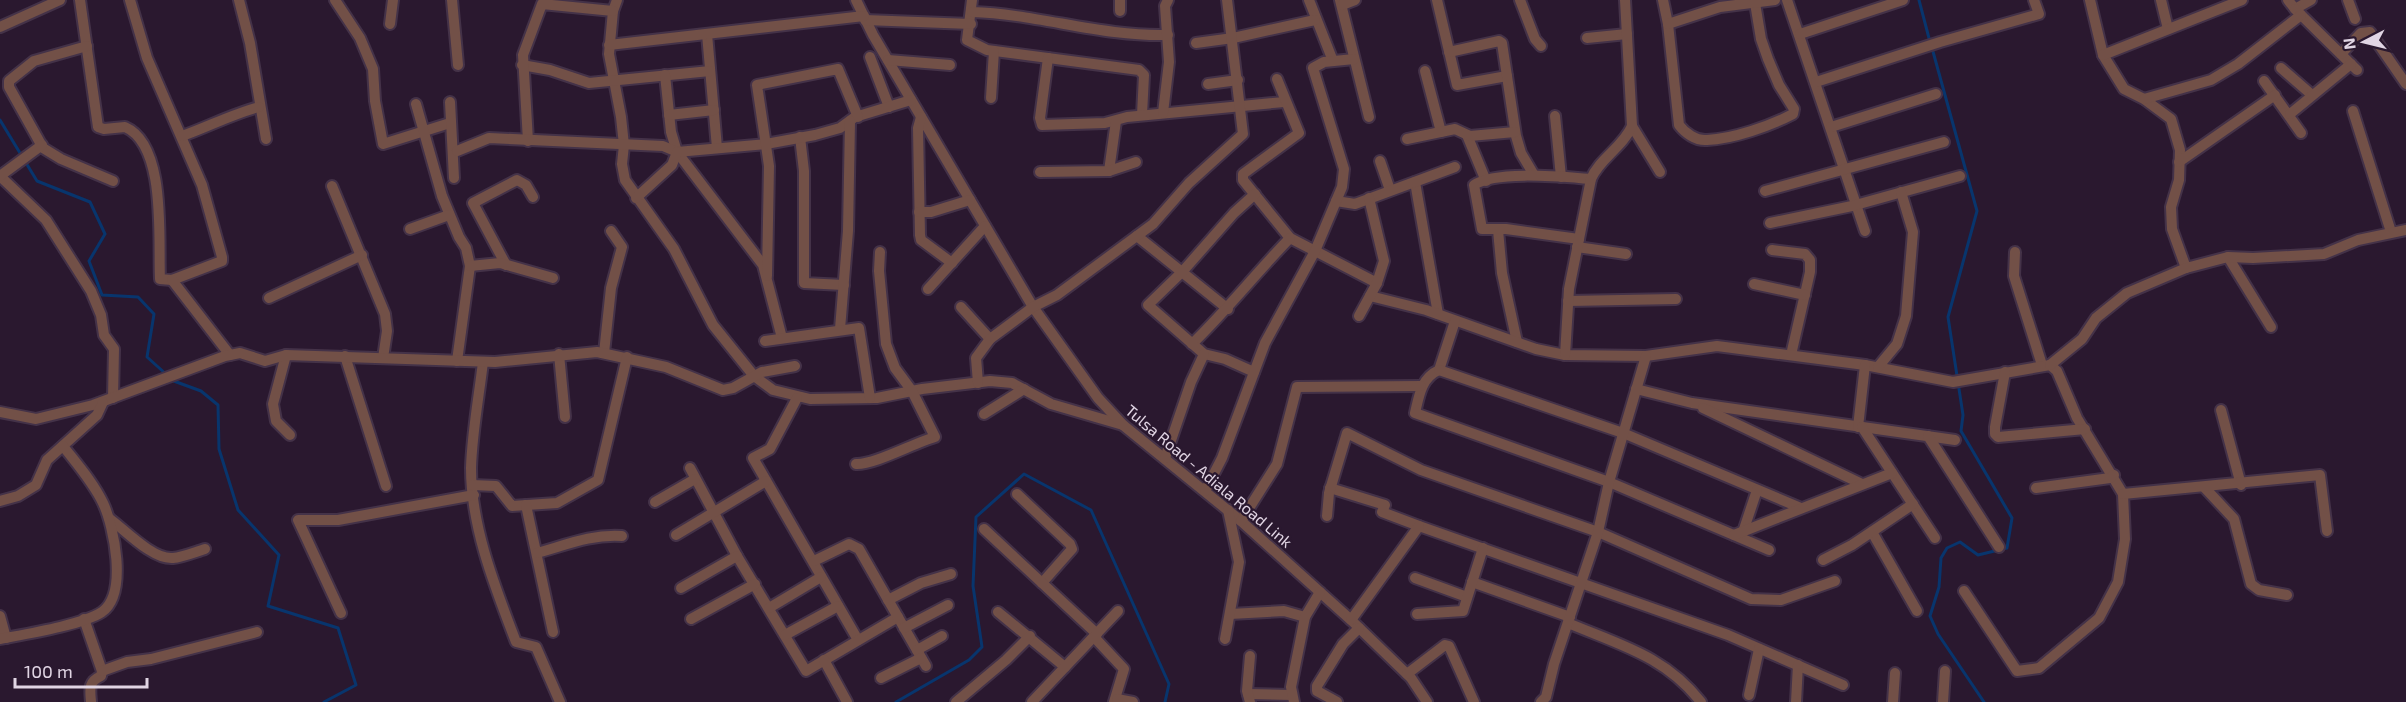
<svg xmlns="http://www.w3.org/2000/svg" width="2406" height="702" font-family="'Exo 2',sans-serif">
	<rect width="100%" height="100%" fill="#2a182f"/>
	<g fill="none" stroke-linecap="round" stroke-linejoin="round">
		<g stroke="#08356d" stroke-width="3">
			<path d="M1919 0 1930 42"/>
			<path d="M1932 48 1977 211 1948 317 1963 415 1961 431 2012 518 2007 548 1978 555 1960 542 1947 548 1941 558 1939 587 1930 616 1938 634 1984 702"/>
			<path d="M0 120 37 181 90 202 105 234 89 261 102 295 138 297 154 314 147 357 167 375"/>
			<path d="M171 380 201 391 218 405 219 449 238 510 279 555 268 606 338 628 356 685 324 702"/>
			<path d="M896 702 969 660 982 647 973 586 976 517 1024 474 1091 510 1169 684 1165 702"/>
		</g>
		<g stroke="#443248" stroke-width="14">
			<g id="minor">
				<path d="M80 0 98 127 104 129 125 127C167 145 158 240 160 279L172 280 222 261V257L202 185 147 58 130 0"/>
				<path d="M239 0 250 43 266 139"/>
				<path d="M335 0 360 38 373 69 375 101 383 144 450 123"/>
				<path d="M452 0 458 65"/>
				<path d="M617 0 613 11 609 54 621 117 624 145 622 164 625 180 674 249 713 325 754 376 773 390 810 399 877 398 922 389 990 381 1012 383 1051 404 1123 425"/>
				<path d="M856 0 873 35 1033 307 1098 398 1123 425 1241 521 1351 620 1411 678 1427 702"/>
				<path d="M972 0 967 40 987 50 1139 70 1144 75 1142 115"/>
				<path d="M1309 0 1333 61"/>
				<path d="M1340 0 1369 117"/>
				<path d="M1437 0 1457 85 1507 76"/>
				<path d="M1520 0 1535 39 1541 46"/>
				<path d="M1663 0 1668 24 1679 125C1685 133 1696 141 1707 140 1733 139 1770 126 1793 114L1794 109 1779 85 1768 59 1761 39 1755 3"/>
				<path d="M1787 0 1865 231"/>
				<path d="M2090 0 2103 55 2124 89 2144 99 2171 119 2180 150 2179 180 2171 207 2172 229 2186 268"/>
				<path d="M2161 0 2168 29"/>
				<path d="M2288 0 2295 9 2311 0"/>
				<path d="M2348 0 2355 19"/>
				<path d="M1342 5 1355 0"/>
				<path d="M2295 9 2357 70"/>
				<path d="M1120 11V0"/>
				<path d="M972 12C1038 14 1102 37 1168 35"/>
				<path d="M865 20 971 24"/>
				<path d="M390 24 393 0"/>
				<path d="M1668 24 1720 7 1775 0"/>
				<path d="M0 27 60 0"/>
				<path d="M707 34 717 148"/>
				<path d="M1800 34 1903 0"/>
				<path d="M1587 38 1627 34"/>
				<path d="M1196 43 1233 38 1315 20"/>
				<path d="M609 45 864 16"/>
				<path d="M87 46 34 61 9 81V87L43 148 61 159 113 181"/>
				<path d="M1449 52 1499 41 1502 43 1516 136 1521 153 1534 175"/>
				<path d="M2341 54 2361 33 2370 32 2406 84"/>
				<path d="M2103 55 2242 0"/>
				<path d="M870 57 889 107"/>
				<path d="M1048 58 1040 118 1042 125 1105 123 1127 117 1284 102"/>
				<path d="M888 60 950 65"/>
				<path d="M522 65 550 70 589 83 710 71"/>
				<path d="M2281 68 2312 95"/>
				<path d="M1425 71 1441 132"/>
				<path d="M665 75 671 132 677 152 763 265 782 338"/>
				<path d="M1277 79 1299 133 1243 174V180L1290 238 1377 283"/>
				<path d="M2264 81 2301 133"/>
				<path d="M1816 82 1940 42 2039 14 2034 0"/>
				<path d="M1208 84 1238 80"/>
				<path d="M991 98 994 51"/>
				<path d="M2144 99 2211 80 2238 64 2301 15"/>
				<path d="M450 102 454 178"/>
				<path d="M416 104 442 196 459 237 466 248 470 266 457 361"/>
				<path d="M2353 111 2391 232"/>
				<path d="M1163 113 1169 62 1165 6 1168 0"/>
				<path d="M2290 114 2351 64"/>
				<path d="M669 115 714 110"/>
				<path d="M1555 116 1561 177"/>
				<path d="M921 117 918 128 920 235 921 240 952 263"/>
				<path d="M1632 126 1660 172"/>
				<path d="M1831 127 1936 94"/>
				<path d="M1467 135 1486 181"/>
				<path d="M182 136C208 127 232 114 259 107"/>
				<path d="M800 137 804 171V283L844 285"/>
				<path d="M1407 139 1455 129 1470 136 1515 132"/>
				<path d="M528 141 523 55 542 4 613 11"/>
				<path d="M457 151 489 138 663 146 677 152 766 144 815 135 840 128 855 117 911 100"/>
				<path d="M1380 161 1390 190"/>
				<path d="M2179 162 2275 95"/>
				<path d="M1109 171 1116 121"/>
				<path d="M1040 172 1109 171 1136 162"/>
				<path d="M0 176 46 220 91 291 101 315 104 335 114 349 113 398"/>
				<path d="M0 176 42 145"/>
				<path d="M1415 182 1438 314"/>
				<path d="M332 186 385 314 387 331 383 358"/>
				<path d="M1765 191 1944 142"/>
				<path d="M636 198 672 165 677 152"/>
				<path d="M1336 201 1355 204 1455 167"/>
				<path d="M919 212H931L970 200"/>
				<path d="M1770 223 1852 206 1960 176"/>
				<path d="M410 229 449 215"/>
				<path d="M1498 230 1502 273 1517 342"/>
				<path d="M1137 236 1228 309"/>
				<path d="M1579 239 1506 229H1482L1474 185C1495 170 1564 177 1591 179"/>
				<path d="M1577 247 1626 254"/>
				<path d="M1772 250 1805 254 1810 260V272L1791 355"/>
				<path d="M2015 252 2014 276 2042 365"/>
				<path d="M2228 257 2271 327"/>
				<path d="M506 265 473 203 517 180 526 185 533 197"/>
				<path d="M470 266 500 263 553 278"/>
				<path d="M767 276 769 166 757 85 838 69 858 117"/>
				<path d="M172 280 230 355"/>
				<path d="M1754 284 1805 295"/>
				<path d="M928 289 985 226"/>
				<path d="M1370 296 1426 310 1536 349 1565 355 1646 356 1717 346 1865 365 1953 382 2050 365 2057 371 2077 418 2123 494 2125 539 2118 582 2099 618 2039 668 2017 671 1964 591"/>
				<path d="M269 298 362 255"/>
				<path d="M1568 301 1676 299"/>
				<path d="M961 307 990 339"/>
				<path d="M1359 316 1377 283 1384 261 1369 198"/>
				<path d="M1455 321 1439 370C1421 378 1419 396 1415 413L1609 482 1769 550"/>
				<path d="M840 329 848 231 850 121"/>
				<path d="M765 341 859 328 870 398"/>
				<path d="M1192 344C1227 310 1256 273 1290 238"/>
				<path d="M604 353 611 288 622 247 611 231"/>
				<path d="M559 354 565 417"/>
				<path d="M286 355 273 404 276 421 290 435"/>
				<path d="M1565 355 1569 289 1591 179C1599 159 1623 147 1632 126L1625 0"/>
				<path d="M345 356 386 486"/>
				<path d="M483 362C479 396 472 433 471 468 471 527 495 587 516 642L536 647 560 702"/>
				<path d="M2050 365 2082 339 2096 318 2127 293 2186 268 2228 257 2253 258 2324 254 2358 240 2406 230"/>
				<path d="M1878 367 1897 344 1906 316 1913 232 1901 192"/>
				<path d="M1439 370 1623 433 1801 508"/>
				<path d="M1254 372 1225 359 1204 354 1148 305 1183 271 1234 213 1255 194"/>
				<path d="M2005 372 1995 427V434L1998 437 2085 429"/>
				<path d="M978 383 976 358 990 339 1033 307 1057 295 1153 224 1189 183 1243 134 1227 0"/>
				<path d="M1636 389 1692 403 1955 440"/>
				<path d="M797 398 770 449 753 458 858 640"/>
				<path d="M1703 408 1862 484"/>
				<path d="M2221 410 2241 485"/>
				<path d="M0 412 36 419 93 405 225 356 240 353 265 361 286 355 495 362 597 352 666 367 723 390 733 388 762 372 795 366"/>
				<path d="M984 414 1024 389"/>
				<path d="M1858 427 1865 365"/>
				<path d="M1862 427 1935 538"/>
				<path d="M1928 436 1999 547"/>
				<path d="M1165 458 1191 382 1204 354"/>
				<path d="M856 464C874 465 914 443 935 437L912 391 895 368 886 344 879 271 880 252"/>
				<path d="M690 468 737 556 806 671 898 617"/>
				<path d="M472 485 496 486 512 506 557 503 598 480 627 357"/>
				<path d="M1330 488 1385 505 1382 512 1419 526 1728 635 1843 685"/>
				<path d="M2036 488 2110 478 2114 475"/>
				<path d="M2205 488 2234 519 2251 584 2259 590 2287 595"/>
				<path d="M1205 491 1222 458 1265 343 1315 251 1342 187 1344 169 1313 68 1324 62 1354 59"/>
				<path d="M1017 494 1070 544 1072 549 1042 583"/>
				<path d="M2123 494 2320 475 2327 531"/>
				<path d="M0 501 18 496 36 485 47 460 97 415 103 402"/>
				<path d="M655 502 695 479"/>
				<path d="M526 505 553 632"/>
				<path d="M1327 516 1329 493 1347 433 1421 470 1598 532 1751 599 1781 600 1835 581"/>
				<path d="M110 519C125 530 153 560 173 558 183 557 195 552 205 549"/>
				<path d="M1241 521 1277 464 1297 387 1421 386"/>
				<path d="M984 529 1097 634"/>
				<path d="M1743 532 1757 490"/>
				<path d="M1872 532 1917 611"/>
				<path d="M676 535 766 481"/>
				<path d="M1734 535 1892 473"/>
				<path d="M537 553C566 545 591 534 622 536"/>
				<path d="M1823 560 1852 545 1913 504"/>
				<path d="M814 561 849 544 859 549 926 666"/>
				<path d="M1415 578 1467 597"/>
				<path d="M1472 582 1570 617"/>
				<path d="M681 588 737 556"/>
				<path d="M888 600 921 583 951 574"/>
				<path d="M769 608 821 577"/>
				<path d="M998 612 1065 667"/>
				<path d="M341 613 298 520H338L474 495"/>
				<path d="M1230 614 1284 611 1305 617"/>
				<path d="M1417 614 1463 611 1483 548"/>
				<path d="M0 616 6 638"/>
				<path d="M84 619 102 671 101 676C88 682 90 689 91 702"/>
				<path d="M691 619 755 584"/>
				<path d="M1351 620 1419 526"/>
				<path d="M1568 623C1620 645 1665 656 1701 702"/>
				<path d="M904 628 948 605"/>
				<path d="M785 635 838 606"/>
				<path d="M1094 637 1124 669 1114 702"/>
				<path d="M0 639C26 634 82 625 102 612 128 594 114 526 103 503 93 482 77 464 63 446"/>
				<path d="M1225 639 1239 562 1228 510"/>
				<path d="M917 650 942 636"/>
				<path d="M824 660 847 702"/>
				<path d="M102 671 127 662 151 659 257 632"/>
				<path d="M1407 674 1445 645 1449 646 1474 702"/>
				<path d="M881 678 921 658"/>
				<path d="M1248 694 1292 695"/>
				<path d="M1749 695 1759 649"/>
				<path d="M1117 699 1133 702"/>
				<path d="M956 702 1006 660 1030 636"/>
				<path d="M1032 702 1118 611"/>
				<path d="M1250 702 1247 691 1250 656"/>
				<path d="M1294 702 1291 687 1305 617 1320 592"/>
				<path d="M1337 702 1317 691V686L1343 644 1359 628"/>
				<path d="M1541 702 1546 697 1554 664 1598 532 1609 482 1646 356"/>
				<path d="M1796 702 1798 665"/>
				<path d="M1893 702 1895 673"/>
				<path d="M1943 702 1945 671"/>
			</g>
		</g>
		<use href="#minor" stroke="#725047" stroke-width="10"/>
	</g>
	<g text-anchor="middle" stroke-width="4.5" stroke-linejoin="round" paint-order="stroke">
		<g font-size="16" fill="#e1d5e4" stroke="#2a182f">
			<text transform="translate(1209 476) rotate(40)" y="6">Tulsa Road - Adiala Road Link</text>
		</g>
	</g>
	<g transform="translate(2364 42) rotate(263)" stroke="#2a182f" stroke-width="4.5" paint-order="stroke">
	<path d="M0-4.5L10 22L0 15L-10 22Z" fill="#e1d5e4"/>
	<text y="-9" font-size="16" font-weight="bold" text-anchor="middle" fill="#e1d5e4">N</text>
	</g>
	<path d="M15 678v9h132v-9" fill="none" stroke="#e1d5e4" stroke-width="3"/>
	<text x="24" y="678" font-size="18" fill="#e1d5e4" stroke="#2a182f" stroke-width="4.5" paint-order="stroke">100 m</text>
</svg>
